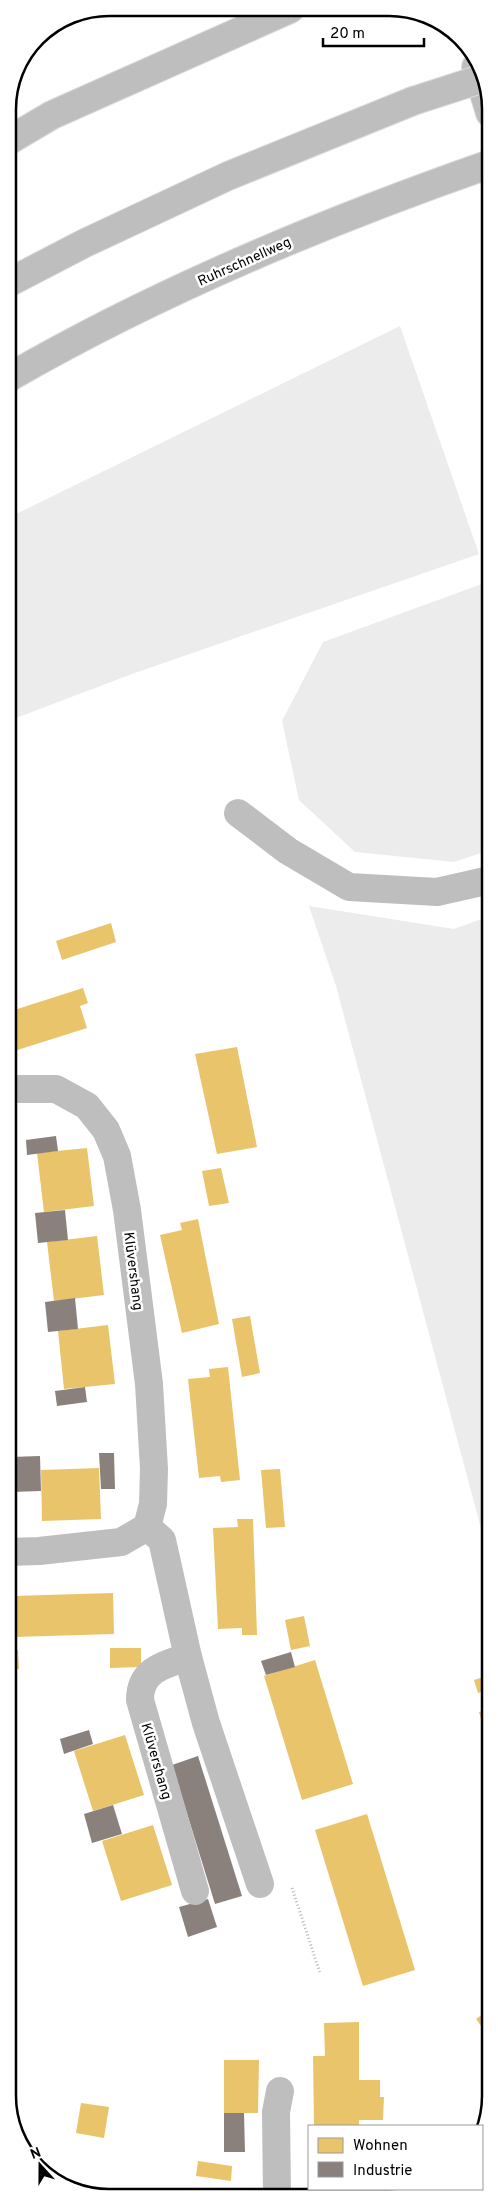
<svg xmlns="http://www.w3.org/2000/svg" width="498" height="2205" font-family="Overpass,sans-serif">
	<rect width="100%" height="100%" fill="#fff"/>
	<g fill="#ececec">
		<path d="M400 326 479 554 132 674 8 721V518Z"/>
		<path d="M490 581V850L454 862 355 852 299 800 282 721 323 642Z"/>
		<path d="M309 906 454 929 490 916V1562L336 986Z"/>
	</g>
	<g fill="#e9c46a">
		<path d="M111 923 116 942 62 960 56 941Z"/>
		<path d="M83 988 88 1003 80 1006 87 1028 8 1053V1012Z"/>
		<path d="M237 1047 257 1147 217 1154 195 1054Z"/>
		<path d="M87 1148 94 1206 44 1212 37 1153Z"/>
		<path d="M221 1168 229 1203 209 1206 202 1171Z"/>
		<path d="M198 1219 219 1324 182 1333 160 1235 182 1230 180 1223Z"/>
		<path d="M97 1236 104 1295 54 1301 47 1242Z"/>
		<path d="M250 1316 260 1373 242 1377 232 1319Z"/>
		<path d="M108 1325 115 1384 64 1389 58 1331Z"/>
		<path d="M228 1367 240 1480 221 1482 220 1476 199 1478 188 1379 210 1377 209 1369Z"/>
		<path d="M99 1468 101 1519 42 1521 41 1470Z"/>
		<path d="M280 1469 285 1527 266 1528 261 1470Z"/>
		<path d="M8 1471H11L12 1522H8Z"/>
		<path d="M237 1519H253L257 1635H242V1628L218 1629 213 1528 238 1527Z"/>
		<path d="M113 1593 114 1634 14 1637 12 1596Z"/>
		<path d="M304 1616 310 1646 291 1650 285 1620Z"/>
		<path d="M110 1648H141V1667L110 1668Z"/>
		<path d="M8 1650H18L19 1669H8Z"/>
		<path d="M315 1660 353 1784 302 1800 264 1676Z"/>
		<path d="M487 1676 490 1689 478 1693 474 1680Z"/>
		<path d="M490 1708V1750L479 1712Z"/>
		<path d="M125 1735 144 1795 93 1811 74 1751Z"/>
		<path d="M367 1814 415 1970 363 1986 315 1830Z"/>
		<path d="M153 1825 172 1885 121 1901 102 1841Z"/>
		<path d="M490 2009V2036L489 2037 476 2019Z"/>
		<path d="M359 2022V2080H380V2097H384L383 2120H359V2126H314L313 2056H325L324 2023Z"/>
		<path d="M224 2060H259L258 2113H224Z"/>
		<path d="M81 2103 109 2107 104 2138 76 2133Z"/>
		<path d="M198 2161 232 2166 231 2181 196 2176Z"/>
		<path d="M78 2189 97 2192 96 2196 89 2195Z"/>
		<path d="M111 2189 128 2192 127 2196H110Z"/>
	</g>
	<g fill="#8a817c">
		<path d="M56 1136 58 1151 27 1155 26 1140Z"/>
		<path d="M65 1210 68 1240 38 1243 35 1213Z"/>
		<path d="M75 1298 78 1329 48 1332 45 1302Z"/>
		<path d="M85 1387 87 1402 57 1406 55 1391Z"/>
		<path d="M99 1453H114L115 1489H101Z"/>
		<path d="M40 1456 41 1491 11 1492 10 1457Z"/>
		<path d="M291 1652 295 1667 266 1675 261 1661Z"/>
		<path d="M89 1730 93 1744 64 1754 60 1739Z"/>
		<path d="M198 1756 242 1896 215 1904 172 1765Z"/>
		<path d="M113 1805 122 1834 92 1843 84 1814Z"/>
		<path d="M208 1899 217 1927 188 1937 179 1907Z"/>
		<path d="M224 2113H244L245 2152H224Z"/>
	</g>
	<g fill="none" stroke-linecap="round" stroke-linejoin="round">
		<g stroke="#dbdbdb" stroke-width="30">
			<g id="highway">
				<path d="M476 67 490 113"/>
				<path d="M8 141 52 115 290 9"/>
				<path d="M8 283 85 243 228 176 413 101"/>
				<path d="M8 378C160 290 324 222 490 164"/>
			</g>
		</g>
		<path stroke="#b9b9b9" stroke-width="3" stroke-dasharray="1 2.5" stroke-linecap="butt" d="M292 1888 320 1973"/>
		<g stroke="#bebebe" stroke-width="28">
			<path d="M238 813 288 851 349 887 437 892 490 880"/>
			<path d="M8 1089H56L87 1106 106 1130 117 1156 127 1210 149 1384 154 1469 153 1504 147 1527 121 1542 39 1551 8 1552"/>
			<path d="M147 1527 162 1540 188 1657 206 1723 260 1884"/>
			<path d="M188 1657C163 1665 140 1670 140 1700L195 1891"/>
			<path d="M277 2196 276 2112 280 2091"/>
		</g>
		<use href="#highway" stroke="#bebebe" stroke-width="28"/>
		<g stroke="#dbdbdb" stroke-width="30" stroke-linecap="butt">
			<path id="highway-bridge" d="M413 101 481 79"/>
		</g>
		<use href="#highway-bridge" stroke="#bebebe" stroke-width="28"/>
	</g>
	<g text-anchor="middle" stroke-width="5" stroke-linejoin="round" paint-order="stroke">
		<g font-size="14" fill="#000" stroke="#fff">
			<text transform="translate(244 261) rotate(-24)" y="5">Ruhrschnellweg</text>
			<text transform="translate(134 1271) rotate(83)" y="5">Klüvershang</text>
			<text transform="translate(157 1761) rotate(74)" y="5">Klüvershang</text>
		</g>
	</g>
	<path d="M0 0H498V2205H0ZM109 16H389A93 93 0 0 1 482 109V2096A93 93 0 0 1 389 2189H109A93 93 0 0 1 16 2096V109A93 93 0 0 1 109 16Z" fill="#fff" fill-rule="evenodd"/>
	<path fill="none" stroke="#000" stroke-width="2.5" d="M109 16H389A93 93 0 0 1 482 109V2096A93 93 0 0 1 389 2189H109A93 93 0 0 1 16 2096V109A93 93 0 0 1 109 16Z"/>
	<rect x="308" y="2125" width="175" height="65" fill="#ffffff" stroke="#999999"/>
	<rect x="318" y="2138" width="25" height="15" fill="#e9c46a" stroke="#999999"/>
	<text x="353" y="2150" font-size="15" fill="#000000">Wohnen</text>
	<rect x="318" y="2162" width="25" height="15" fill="#8a817c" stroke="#999999"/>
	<text x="353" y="2175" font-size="15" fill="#000000">Industrie</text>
	<g transform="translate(40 2165) rotate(339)" stroke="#ffffff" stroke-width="4" paint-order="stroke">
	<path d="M0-4L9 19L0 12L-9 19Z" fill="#000000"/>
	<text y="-8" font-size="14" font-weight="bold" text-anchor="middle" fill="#000000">N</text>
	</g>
	<path d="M323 38v8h101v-8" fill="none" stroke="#000000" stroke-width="2.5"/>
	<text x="330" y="38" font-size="15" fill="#000000" stroke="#ffffff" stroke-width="4" paint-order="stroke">20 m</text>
</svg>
